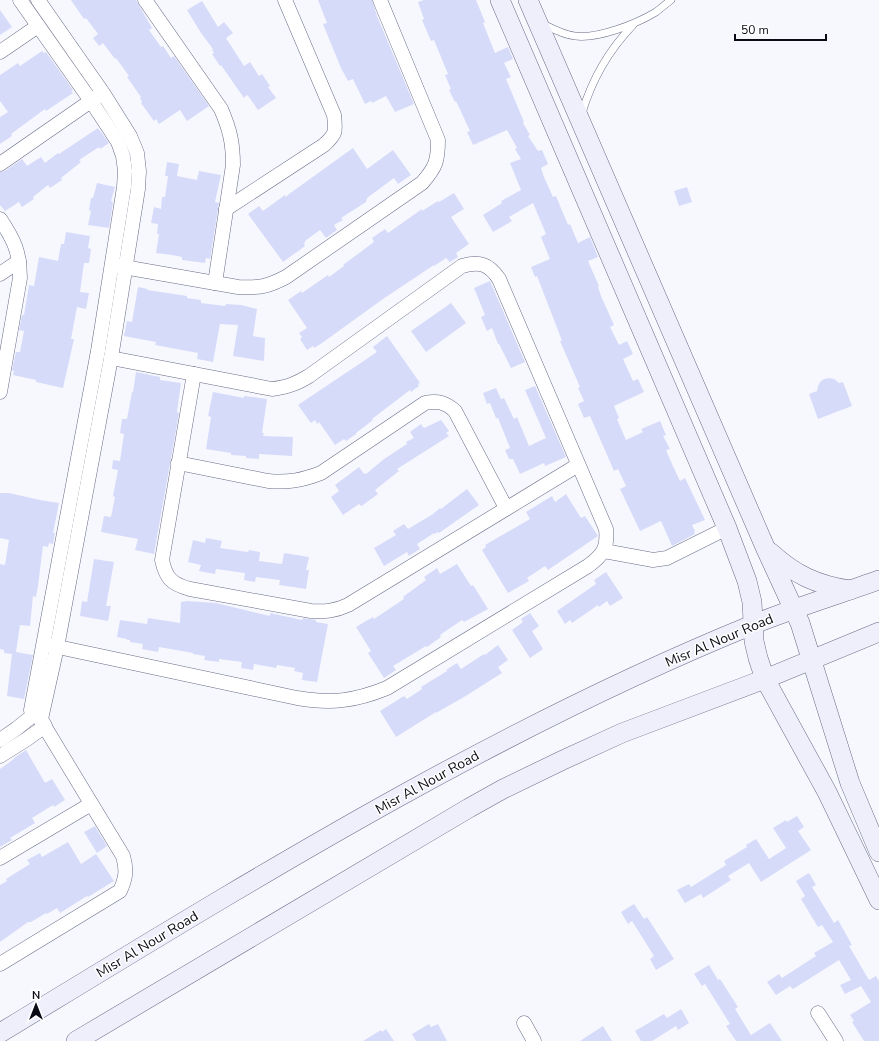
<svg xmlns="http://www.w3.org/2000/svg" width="879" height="1041" font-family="'Nunito Sans',sans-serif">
	<rect width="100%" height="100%" fill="#f7f8fe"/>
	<g fill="#d7dbfa">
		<path d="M71 0H136L152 28 149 30 161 47 163 46 171 58 174 56 209 106 187 121 180 110 159 124 156 119 154 121 141 103 142 102 140 98 141 97 127 77 129 76 116 58 115 59 103 43 99 46 93 38 98 34 86 18 84 19Z"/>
		<path d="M318 0H372L377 16 414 104 395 112 386 96 372 103 371 101 365 104 353 79 348 81 341 68 323 24 327 23Z"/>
		<path d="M424 0H476L485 22 483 23 495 53 508 47 513 59 504 63 511 77 506 79 524 122 523 123 530 135 528 136 538 151 542 150 548 164 541 168 544 177 553 197 556 196 568 225 570 224 578 243 590 237 598 257 588 261 599 286 598 287 601 296 614 325 610 327 619 345 627 341 633 354 623 359 633 381 638 379 644 392 614 406 619 418 617 419 626 440 643 432 641 429 660 421 666 435 663 436 670 449 666 450 672 464 680 481 685 478 705 520 692 525 695 531 694 532 695 534 672 546 661 521 640 531 620 489 626 486 618 469 614 471 590 416 584 418 578 404 584 401 578 388 580 387 560 341H562L556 325 537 276 535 277 531 267 550 259 541 237 546 234 533 203 509 217 512 221 493 232 483 215 502 203 501 201 521 190 510 163 521 159 515 149 517 148 507 130 473 145 467 132 470 131 456 101 455 102 449 90 451 89 445 75 448 74 434 40 431 41 422 20 424 19 418 2Z"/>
		<path d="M202 1 218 27 224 22 233 33 226 38 244 66 250 62 259 76 262 74 270 86 268 87 276 98 258 110 249 97 247 95 244 98 221 65 220 66 212 54 214 53 212 50 213 49 201 33 187 10Z"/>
		<path d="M0 10 12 27 0 35Z"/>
		<path d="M42 51 44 53 46 52 73 90 71 91 73 93 46 111 45 109 11 134 12 136 0 144V117L8 112 0 101V75L18 63 20 66Z"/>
		<path d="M98 128 109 143 100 149 99 147 79 160 81 162 61 178 62 180 50 188 48 185 33 197 34 199 22 207 19 202 5 211 0 205V172L5 171 22 159 27 166 41 157 45 163 58 153 59 154Z"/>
		<path d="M353 148 367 169 393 150 411 175 398 184 394 178 367 198 366 202 341 218 343 220 334 225 337 230 326 238 320 230 305 241V242L304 244 305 246 283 262 248 214 259 206 263 211 285 195 286 197 289 194Z"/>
		<path d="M167 162 179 164 177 176 197 180 199 171 221 175 215 202 219 203 210 259 206 258 205 263 182 260V257L172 255 156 253 159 234H157L158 224 151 223 154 207 161 209 162 197H165L168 176H165Z"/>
		<path d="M97 183 115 187 111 201 113 202 109 228 88 225 91 211 89 210 91 198H93Z"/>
		<path d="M687 187 692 202 679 206 674 191Z"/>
		<path d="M454 193 464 209 451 217 469 244 456 253 458 257 450 262 446 258 434 266V265L383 299 322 343 314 348 313 346 307 350 300 339 302 337 299 333 307 328 288 300 301 291 302 293 328 275 329 277 344 266 343 265 374 242 372 238 385 229 388 233 422 209V211L438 201 439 202Z"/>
		<path d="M66 232 90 236 88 248 91 249 89 263H84L80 292 89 293 86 309 77 307 71 339H74L63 388 36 382V380L13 375 14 371 12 370 16 352H20L24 331 19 330 22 315H24L29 285 34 286 39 257 58 261 61 244H64Z"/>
		<path d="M490 281 525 362 511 368 499 344H498L492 328 487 331 481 317 485 315 474 288Z"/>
		<path d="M138 287 148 289 147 290 187 296V298L201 300V303L225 306 226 304 241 305 257 309 253 336 265 338 264 361 233 356 238 325 220 324 213 362 197 359 198 353 155 345 156 342 124 336 127 321 132 322Z"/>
		<path d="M451 303 466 323 426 352 411 331Z"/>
		<path d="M387 336 420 383 418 384 419 386 411 392 410 390 372 419 373 420 356 433V434L346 441 344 439 335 445 319 422 317 424 315 420 311 423 298 405 377 352 373 347Z"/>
		<path d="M136 372 160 377V380L181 383 177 412 179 413 154 554 135 550 138 539 101 532 104 516 111 517 115 497 113 496 118 470 112 469 113 460 120 461 124 434 120 433 122 419H127L132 392H133Z"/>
		<path d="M829 378 834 379 839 383 843 382 852 406 818 419 809 394 817 391 818 386 820 382 824 379Z"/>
		<path d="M535 386 566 457 545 466 544 463 520 474 513 459H509L505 450 510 448 498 418H496L490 403 487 404 483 393 496 388 501 399 504 398 514 419 517 417 529 446 546 438 525 390Z"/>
		<path d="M213 392 244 398V396L267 399 262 433H264L263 436 293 437 292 456 259 454V459L246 458V456L231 455V453L206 449 211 417 208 416Z"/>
		<path d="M441 420 449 431 446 433 449 436 397 469 399 471 375 490 378 494 363 505 361 506 359 504 343 515 331 497 339 491 335 485 359 467 364 474 365 473 366 474 384 459 407 444 406 442 414 438 410 432 421 424 424 428Z"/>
		<path d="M467 489 479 505 439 533 438 532 434 534V533L417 544 420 549 409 556 407 552 384 566 374 548 396 535 393 531 404 524 408 529 433 514 440 508 441 509Z"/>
		<path d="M0 493H9L40 500 59 503 53 533H55L53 544 49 543 48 547 43 546 38 586 36 597 33 596 30 626 20 625 16 652 33 655 24 699 7 696 12 654 4 653V650L0 649V564L5 565 9 540 0 538Z"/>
		<path d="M566 494 581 518 585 516 598 536 548 570 545 566 527 578 529 581 508 593 482 550 486 547 485 545 530 519 526 512 552 496 555 502Z"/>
		<path d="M206 538 222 541 220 548 248 552 249 550 260 552 259 561 282 564 284 553 309 557 306 570H309L306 589 279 585 280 580 256 577 255 582 244 580 245 573 216 569 215 574 199 571 201 565 188 562 193 540 205 543Z"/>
		<path d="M94 559 114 562 106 606H111L108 621 80 616 82 601 87 602Z"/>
		<path d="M457 564 471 586 473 585 488 609 464 622 462 620 440 635 441 637 427 647 426 646 393 666 396 670 384 678 368 653 371 651 356 627 373 617 374 619 404 599 403 597 426 580 424 577 437 568 440 574Z"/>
		<path d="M606 572 623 598 610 606 607 601 599 607 598 605 572 623 570 620 565 624 557 611 596 584 594 580Z"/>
		<path d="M187 601 216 603 270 616V613L302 620 303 618 316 620V622L328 624 317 682 302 680 303 673 294 671 295 668 277 665 276 668 254 664 253 670 241 668 242 662 219 659V662L204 660 205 656 193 654V653L159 647 158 652 142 649 143 644 130 642V640H127V639L117 637 120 620 147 624 148 618 180 623 181 602Z"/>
		<path d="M530 613 539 626 532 631 543 649 530 658 512 630 523 622 521 619Z"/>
		<path d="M498 645 508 660 498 667 502 673 464 697 436 713V712L396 737 380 711 404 696 407 699 422 689 421 687 447 671 446 670 457 663 461 669 484 654 485 655Z"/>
		<path d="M26 750 45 783 52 779 65 800 54 807 53 805 32 818 35 823 10 838 12 840 0 847V769L14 759V758Z"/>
		<path d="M797 816 804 827 798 831 811 850 761 882 749 863 728 876 731 880 703 898 701 894 685 903 677 890 689 884 691 887 726 865 724 861 747 847 746 845 756 839 769 859 786 848 773 828 786 820 787 822Z"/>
		<path d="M95 826 107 846 97 853 84 832Z"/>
		<path d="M68 842 81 864 96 854 114 881 88 897 87 896 60 913 57 908 47 914 46 913 31 922H28L0 942V885L7 881 6 879 30 864 27 860 40 853 42 857Z"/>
		<path d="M809 873 816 885 812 887 834 923 838 920 852 945 849 946 869 980 876 976 879 981V1041H864L852 1022 854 1021 850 1015 871 1002 861 986 845 994 840 985 851 980 839 960 793 989 790 986 776 995 767 982 779 974 782 978 816 956 814 953 833 942 822 925 818 927 801 899 805 896 796 881Z"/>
		<path d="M634 904 644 919 647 917 674 959 656 970 650 959 654 956 632 921 628 924 621 912Z"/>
		<path d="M709 965 718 980 720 979 738 1007 735 1009 751 1035 770 1023 782 1041H736L726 1026 730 1024 705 984 702 986 694 974Z"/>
		<path d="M681 1009 689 1023 678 1030 676 1026 652 1041H641L635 1031 664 1014 667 1018Z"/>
		<path d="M429 1024 431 1027 438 1024 447 1041H416L412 1034Z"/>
		<path d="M603 1026 612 1041H580Z"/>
		<path d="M386 1029 394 1041H363L381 1030 382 1032Z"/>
	</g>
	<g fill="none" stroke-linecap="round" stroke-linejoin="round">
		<g stroke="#686b86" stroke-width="8">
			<g id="lane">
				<path d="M543 24C553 29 564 35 575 36 598 39 636 24 656 12 661 8 666 4 671 0"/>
				<path d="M582 113C592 79 609 50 633 25"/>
			</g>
		</g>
		<g stroke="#686b86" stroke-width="15">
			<g id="street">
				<path d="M145 0 221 109C230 130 233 143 233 165L215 283"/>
				<path d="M0 52 38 26"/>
				<path d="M0 164 98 96"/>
				<path d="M226 209 324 145C336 134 336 132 334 115L285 0"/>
				<path d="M0 219C14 240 20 252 20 278L0 392"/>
				<path d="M118 266 238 287C259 288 267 287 286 277L422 183C436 167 438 161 438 140L380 0"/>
				<path d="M0 274 19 261"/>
				<path d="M194 374 162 560C166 579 172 584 190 589L311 611C325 612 335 611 348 605L578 465"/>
				<path d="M178 463 268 481C288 483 303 480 321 473L425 403C438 400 446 403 455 411L506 508"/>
				<path d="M604 551 653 560 667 558 727 528"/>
				<path d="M44 644 297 698C331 704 355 701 387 688L588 566C603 555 608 548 606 529L499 279C489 264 480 261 462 266L309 376C296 384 287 387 272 389L111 358"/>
				<path d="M0 740 16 729 36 713 31 710 98 351 124 187 125 171 123 156 118 142 91 101 20 0"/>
				<path d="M0 756 27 739 45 726 41 719 57 647 111 358 138 189 139 171 137 153 130 136 103 93 38 0"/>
				<path d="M0 858 91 804"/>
				<path d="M0 964 120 891C126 878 127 870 123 856L40 719"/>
				<path d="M818 1013 836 1041"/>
				<path d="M524 1023 534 1041"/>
			</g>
		</g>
		<g stroke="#686b86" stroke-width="20">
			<g id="secondary">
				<path d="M500 0 727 528 747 581 752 602 754 641 758 658 765 679 827 792 879 900"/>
				<path d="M528 0 765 547 800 623 850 783 879 852"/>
				<path d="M770 552C795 575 817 585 850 590"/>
				<path d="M0 1033C244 885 487 733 752 625 794 608 837 595 879 580"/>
				<path d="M76 1041 469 808 503 789 563 760 622 733 765 679 879 632"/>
			</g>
		</g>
		<use href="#lane" stroke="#fff" stroke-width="7"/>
		<use href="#street" stroke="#fff" stroke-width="14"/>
		<use href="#secondary" stroke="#eeeffa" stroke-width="19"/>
	</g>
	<g text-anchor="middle" stroke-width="3" stroke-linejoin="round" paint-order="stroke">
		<g font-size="14" fill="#0b0b15" stroke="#fff">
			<text transform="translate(719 640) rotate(-23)" y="5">Misr Al Nour Road</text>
			<text transform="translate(427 782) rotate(-29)" y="5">Misr Al Nour Road</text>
			<text transform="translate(147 944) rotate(-31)" y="5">Misr Al Nour Road</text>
		</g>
	</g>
	<g transform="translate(36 1005)" stroke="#ffffff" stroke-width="3" paint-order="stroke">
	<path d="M0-3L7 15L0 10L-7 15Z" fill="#0b0b15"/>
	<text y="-6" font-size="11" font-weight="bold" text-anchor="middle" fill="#0b0b15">N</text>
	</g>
	<path d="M735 34v6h91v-6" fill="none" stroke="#0b0b15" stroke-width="2"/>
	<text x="741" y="34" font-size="12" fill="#0b0b15" stroke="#ffffff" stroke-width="3" paint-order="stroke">50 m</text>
</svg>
